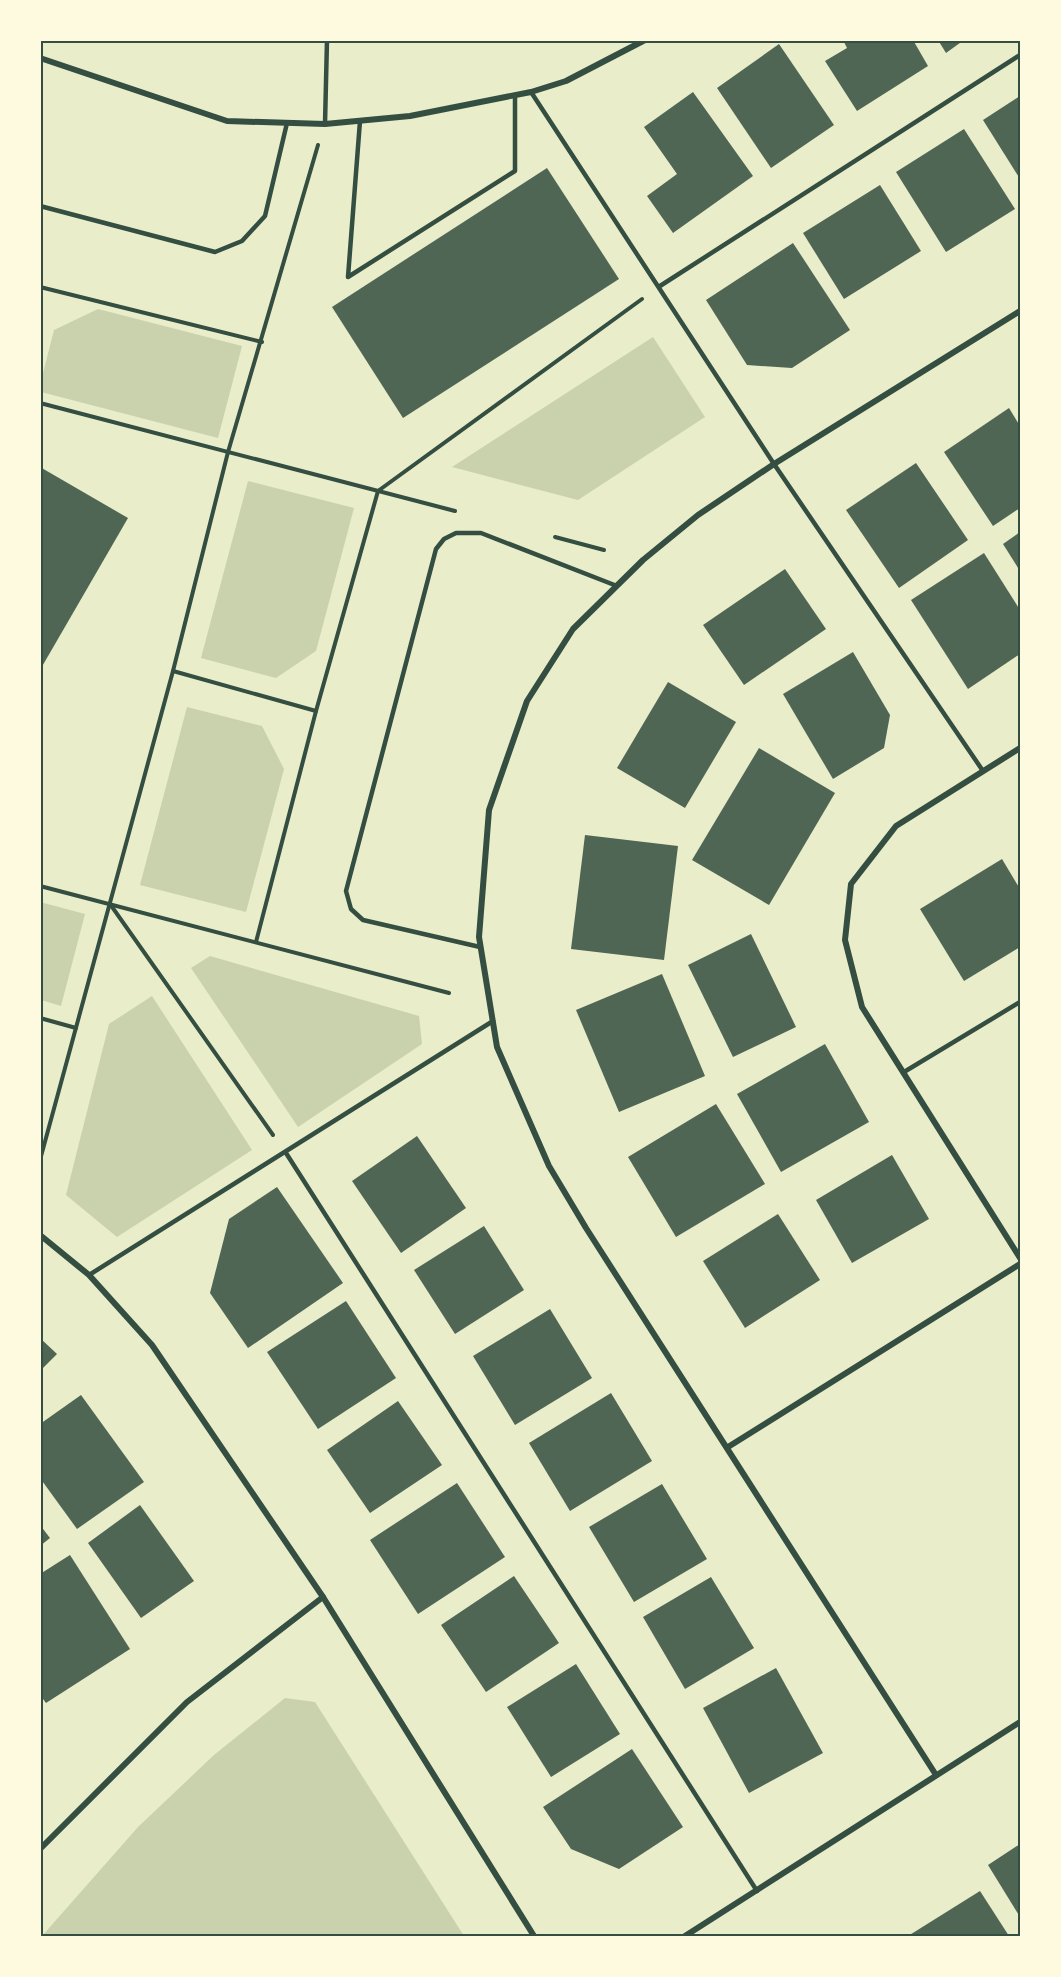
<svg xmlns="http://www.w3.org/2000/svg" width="1061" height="1977" font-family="'Space Grotesk',sans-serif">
	<rect width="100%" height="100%" fill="#e9edc9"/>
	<g fill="#cad2ad">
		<path d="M98 309 242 346 218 438 41 392V381L54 330Z"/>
		<path d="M653 337 705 417 578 500 452 467Z"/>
		<path d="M248 481 354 508 316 651 276 678 201 658Z"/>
		<path d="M187 707 262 726 284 769 246 912 140 885Z"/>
		<path d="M40 902 85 914 61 1006 41 1000Z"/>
		<path d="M210 956 419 1016 422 1044 298 1127 191 968Z"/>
		<path d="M152 996 252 1150 117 1237 66 1195 109 1024Z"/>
		<path d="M285 1698 315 1702 464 1936H42L138 1827 214 1755Z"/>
	</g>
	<g fill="#4f6655">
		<path d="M843 40H913L928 66 857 111 825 61 847 48Z"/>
		<path d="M938 40H964L946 53Z"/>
		<path d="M779 44 834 125 771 168 717 88Z"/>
		<path d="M693 92 753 176 673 233 647 196 677 174 644 127Z"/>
		<path d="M1020 96V179L983 120Z"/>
		<path d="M964 129 1015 209 946 252 896 172Z"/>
		<path d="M547 168 619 279 403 418 332 307Z"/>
		<path d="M880 185 921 251 844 299 803 233Z"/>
		<path d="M793 243 850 330 792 368 747 365 706 300Z"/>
		<path d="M1009 408 1020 426V508L993 526 944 452Z"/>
		<path d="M916 463 968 540 899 588 846 510Z"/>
		<path d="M40 467 128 518 40 670Z"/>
		<path d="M1020 532V571L1003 544Z"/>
		<path d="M984 553 1020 610V654L968 689 911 600Z"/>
		<path d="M785 569 826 629 744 685 703 625Z"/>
		<path d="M853 652 890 715 884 748 833 779 783 694Z"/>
		<path d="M668 682 736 722 685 808 617 768Z"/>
		<path d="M759 748 835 793 769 905 692 860Z"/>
		<path d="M585 835 678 846 664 960 571 949Z"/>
		<path d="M1002 859 1020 889V947L964 981 920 909Z"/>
		<path d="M751 934 796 1027 733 1057 688 965Z"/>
		<path d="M662 974 705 1076 619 1112 576 1010Z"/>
		<path d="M825 1044 869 1122 781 1172 737 1094Z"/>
		<path d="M716 1104 765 1184 676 1237 628 1157Z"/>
		<path d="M417 1136 466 1208 401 1253 352 1181Z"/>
		<path d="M892 1155 929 1219 852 1263 816 1200Z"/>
		<path d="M277 1187 343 1283 248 1348 210 1293 229 1219Z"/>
		<path d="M778 1214 820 1280 745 1328 703 1261Z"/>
		<path d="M484 1226 524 1290 455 1334 414 1270Z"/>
		<path d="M346 1301 396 1378 318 1429 267 1352Z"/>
		<path d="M550 1309 592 1378 515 1425 473 1356Z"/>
		<path d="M40 1338 57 1354 40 1371Z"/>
		<path d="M611 1393 652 1461 570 1511 529 1443Z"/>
		<path d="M81 1395 144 1482 77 1529 40 1478V1424Z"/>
		<path d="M398 1401 442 1465 370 1513 327 1450Z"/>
		<path d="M457 1483 505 1557 418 1614 370 1540Z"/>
		<path d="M662 1484 707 1559 634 1602 589 1527Z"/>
		<path d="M140 1505 194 1581 141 1618 88 1543Z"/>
		<path d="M40 1525 50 1538 40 1546Z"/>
		<path d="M70 1555 130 1649 46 1703 40 1695V1574Z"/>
		<path d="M514 1576 559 1643 486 1692 441 1625Z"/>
		<path d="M711 1577 754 1648 685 1689 643 1617Z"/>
		<path d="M576 1664 620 1734 551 1777 507 1707Z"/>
		<path d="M776 1668 823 1753 749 1793 703 1708Z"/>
		<path d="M632 1749 683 1827 619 1869 571 1849 543 1807Z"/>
		<path d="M1020 1844V1917L988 1865Z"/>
		<path d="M980 1891 1009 1936H908Z"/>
	</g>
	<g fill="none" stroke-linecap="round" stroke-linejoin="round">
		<g stroke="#344e41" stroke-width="4">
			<path d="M40 287 262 342"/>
			<path d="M40 403 455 511"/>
			<path d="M555 537 604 550"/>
			<path d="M173 671 316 711"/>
			<path d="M40 886 449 993"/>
			<path d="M110 904 273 1135"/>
			<path d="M256 942 316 711 378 491 642 299"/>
			<path d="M40 1018 76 1028"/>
			<path d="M40 1160 173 671 228 452 318 145"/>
		</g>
		<g stroke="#344e41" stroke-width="4.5">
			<path d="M531 92 774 464 983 771"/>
			<path d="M360 121 348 277 515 171V95"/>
			<path d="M325 124 327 40"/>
			<path d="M40 206 215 252 242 241 265 216 287 123"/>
			<path d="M660 286 1020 55"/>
			<path d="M480 947 363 920 351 909 346 891 436 549 444 539 456 533H481L617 586"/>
			<path d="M904 1072 1020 1002"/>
			<path d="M286 1153 757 1891"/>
			<path d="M89 1275 493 1021"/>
		</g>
		<g stroke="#344e41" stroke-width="6">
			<path d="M40 58 227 121 325 124 410 116 531 92 566 81 645 40"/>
			<path d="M1020 748 896 826 851 884 845 940 862 1007 1020 1258"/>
			<path d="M40 1235 89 1275 152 1345 323 1597 534 1936"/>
			<path d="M728 1447 1020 1264"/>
			<path d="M936 1775 586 1228 549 1166 497 1047 479 937 489 810 527 701 573 629 643 560 698 515 774 464 1020 311"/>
			<path d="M40 1849 187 1702 323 1597"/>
			<path d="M685 1936 1020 1722"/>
		</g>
	</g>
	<rect width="1061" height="1977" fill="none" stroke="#fefae0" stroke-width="84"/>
	<rect x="42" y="42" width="977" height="1893" fill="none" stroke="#344e41" stroke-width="2"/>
</svg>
